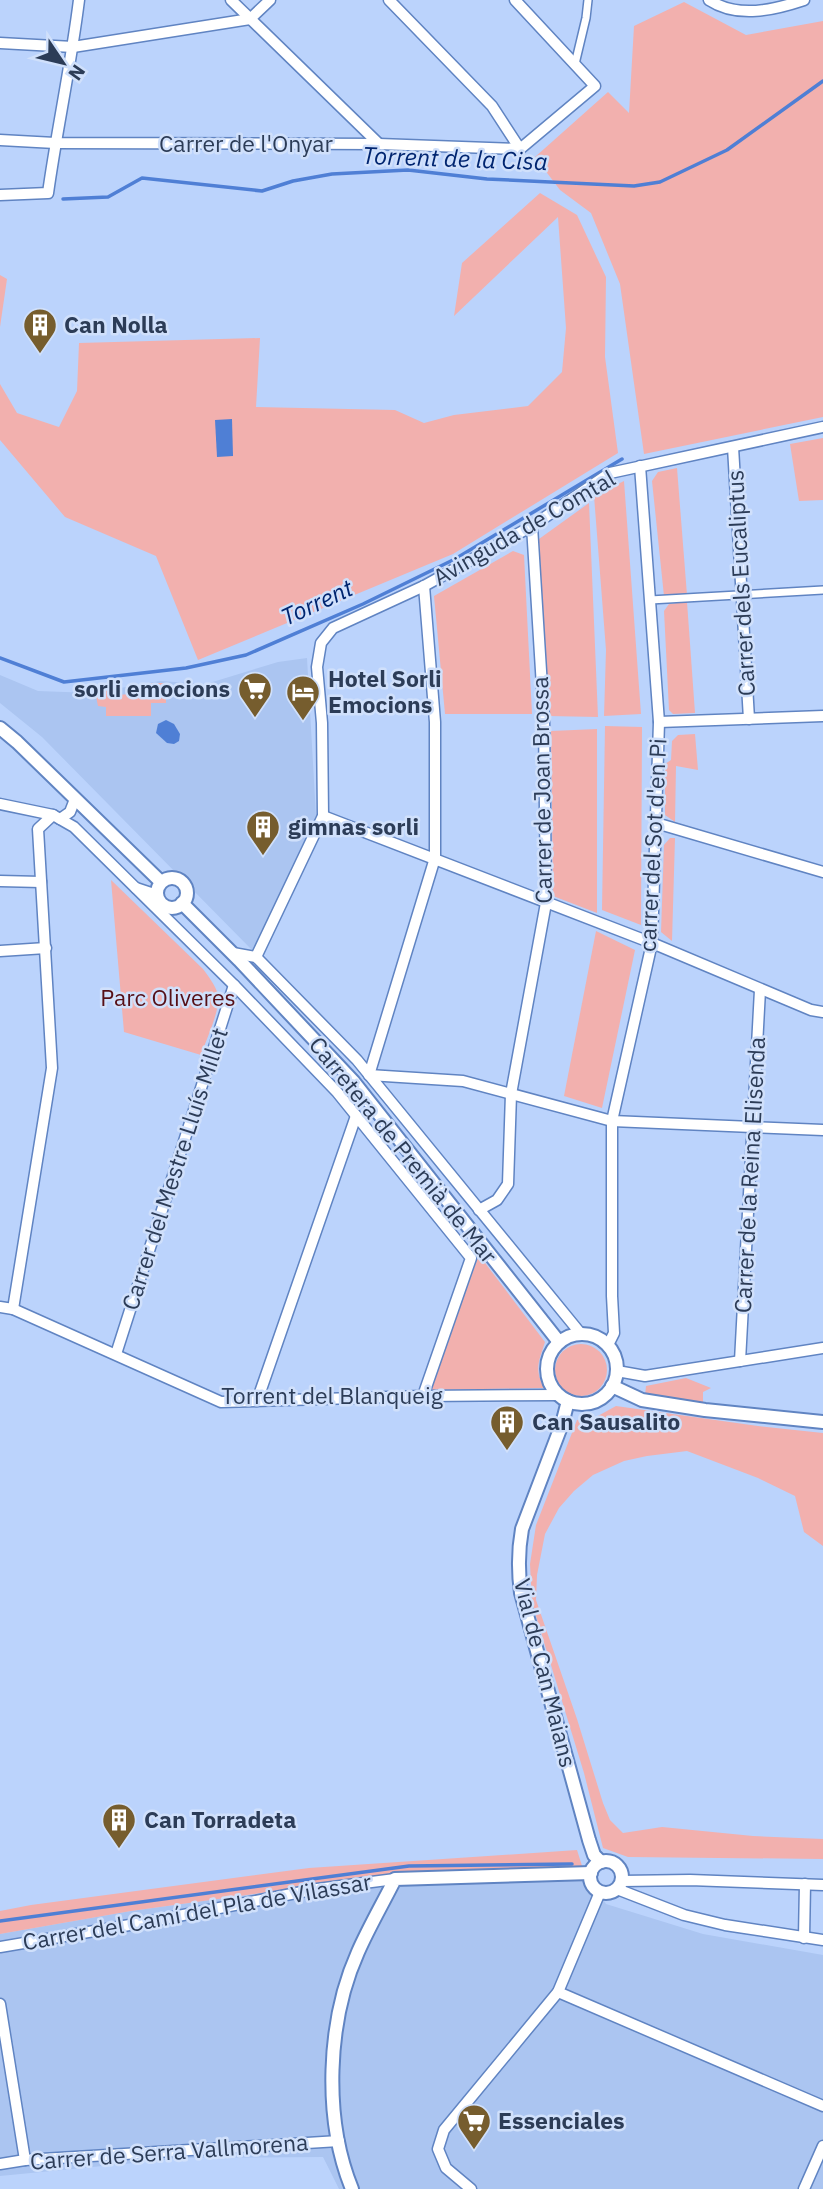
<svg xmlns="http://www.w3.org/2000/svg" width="823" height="2189" font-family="'IBM Plex Sans',sans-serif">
	<rect width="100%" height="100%" fill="#bbd3fc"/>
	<g fill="#abc5f1">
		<path d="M307 658 316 816 253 951 42 737 0 703V675L38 691 92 693 160 681 206 684 278 662Z"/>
		<path d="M583 1869 606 1904 703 1934 823 1955V2189H339L323 2157 185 2158 0 2176V1934L131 1911 399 1874Z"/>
	</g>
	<g fill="#f2b0ae">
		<path d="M684 2 746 35 823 21V417L644 454 620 284 591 213 560 190 535 157 608 92 629 113 634 26Z"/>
		<path d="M540 193 577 215 606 277 605 357 618 453 453 554 198 660 156 556 65 517 0 440V384L17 413 59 427 77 391 79 343 260 338 256 407 395 410 424 423 454 415 528 406 562 372 566 328 558 217 454 316 462 263Z"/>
		<path d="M0 275 7 279 0 327Z"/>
		<path d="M823 438V500L799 501 790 444Z"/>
		<path d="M677 468 687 595 664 596 652 481 658 472Z"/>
		<path d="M624 481 641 714 604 716 606 650 594 496Z"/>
		<path d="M589 503 598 717 548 716 539 539Z"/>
		<path d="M513 551 524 555 532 714H445L434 596Z"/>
		<path d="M687 602 695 713 673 714 669 710 664 611 669 604Z"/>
		<path d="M145 683H166V703H151V716H106V707L98 706 95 692 116 689 117 695 144 693Z"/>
		<path d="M605 726 642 727 641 925 602 910Z"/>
		<path d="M597 729V913L553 896 551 731Z"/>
		<path d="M695 734 698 770 676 766 675 822 665 815V764L671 760 672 741 678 735Z"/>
		<path d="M670 838H675L672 941 661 932 664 845Z"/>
		<path d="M111 880 203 969C209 977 215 985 218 994 221 1009 206 1040 201 1055L124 1032Z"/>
		<path d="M596 931 635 950 602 1108 564 1096Z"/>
		<path d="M479 1255 545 1342C539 1361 534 1369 544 1388L429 1390Z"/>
		<circle cx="581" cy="1370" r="26"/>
		<path d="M686 1378 711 1388 703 1392V1404L645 1396 646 1386Z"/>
		<path d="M616 1406 758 1426 823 1433V1546L804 1532 795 1496 758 1478 687 1451 647 1456 624 1461 593 1475 574 1491 559 1508 545 1534 537 1575 536 1600 577 1719 603 1803 610 1820 623 1833 662 1827 753 1836 823 1839V1859L628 1857 603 1848 584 1773 532 1603 530 1564 536 1525 577 1420 596 1417Z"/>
		<path d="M577 1850 583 1869 399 1874 131 1911 0 1934V1911L31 1905 309 1868Z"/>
	</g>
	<g fill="#4f7fd5">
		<path d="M232 419 233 456 217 457 215 420Z"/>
		<path d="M166 720 174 724 180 734 179 741 174 744 167 743 156 733 158 724Z"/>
	</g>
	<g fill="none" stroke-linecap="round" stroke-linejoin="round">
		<g stroke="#4f7fd5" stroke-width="3.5">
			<path d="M63 199 108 197 142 178 262 191 293 181 332 174 408 170 487 179 634 186 660 182 727 150 823 81"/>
			<path d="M0 658 64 682 186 668 246 655 363 604 455 559 622 459"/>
			<path d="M0 1921 409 1866 572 1864"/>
		</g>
		<g stroke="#6084c2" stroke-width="10">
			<g id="pedestrian">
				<path d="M575 64 586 18 588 0"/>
				<path d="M650 600 823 590"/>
			</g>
		</g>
		<g stroke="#6084c2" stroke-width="13">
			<g id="minor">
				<path d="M231 0 379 144"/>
				<path d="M389 0 492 106 520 149"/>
				<path d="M709 0C738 19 774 10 804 0"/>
				<path d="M0 43 73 47 250 19 270 0"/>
				<path d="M0 140 55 143 379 144 520 149 595 86 515 0"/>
				<path d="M0 195 48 193C57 129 71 65 79 0"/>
				<path d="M733 447 749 719"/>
				<path d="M659 722 823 716"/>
				<path d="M0 804 53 815 74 827 234 985 337 1092 471 1258 423 1396"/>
				<path d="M323 816 652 943 811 1010 823 1012"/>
				<path d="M60 819 70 812 75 799"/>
				<path d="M656 823 823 872"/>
				<path d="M0 881 41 882"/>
				<path d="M136 888 157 895"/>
				<path d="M0 951 46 948"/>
				<path d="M233 953 256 957 357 1060 581 1334"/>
				<path d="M256 957 323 816 322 723 317 667 321 643 333 628 424 586 532 526 610 473 823 427"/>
				<path d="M369 1075 435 858V722L424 586"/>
				<path d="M369 1075 463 1081 612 1121 823 1130"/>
				<path d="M479 1210 497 1200 508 1184 511 1094 546 903 544 719 532 526"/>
				<path d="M0 1307 13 1309 221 1402 423 1396 558 1395"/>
				<path d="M13 1309 52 1068 38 829 53 815"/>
				<path d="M608 1345 614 1333 612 1296V1121L652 943 659 722 640 466"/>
				<path d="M116 1354 234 985"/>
				<path d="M740 1361 760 990"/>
				<path d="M617 1371 645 1376 823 1348"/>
				<path d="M257 1401 356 1116"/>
				<path d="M622 1881 690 1880 823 1885"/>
				<path d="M617 1889 684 1915 725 1925 823 1940"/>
				<path d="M804 1938 805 1884"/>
				<path d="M0 1947 147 1922 317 1889 395 1879"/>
				<path d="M558 1992 823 2106"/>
				<path d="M0 2004 25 2160"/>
				<path d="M0 2164 25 2160 339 2141"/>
				<path d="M471 2189 446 2168 438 2149 444 2130 558 1992 600 1892"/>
				<path d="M804 2189 823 2146"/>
			</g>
		</g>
		<g stroke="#6084c2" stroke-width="16">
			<g id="tertiary">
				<path d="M0 728 17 742 161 882"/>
				<circle cx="172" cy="893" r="15"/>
				<path d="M182 903 239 960 353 1081 559 1342"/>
				<circle cx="582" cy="1369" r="35"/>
				<path d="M612 1386 642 1400 705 1410 823 1422"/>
				<path d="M568 1401 562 1424 522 1529C518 1551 518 1571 521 1593L589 1840 594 1855 601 1862"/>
				<circle cx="606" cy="1877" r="16"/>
				<path d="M352 2189C323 2118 327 2021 358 1952 369 1927 383 1903 395 1879L591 1873"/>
			</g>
		</g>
		<use href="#pedestrian" stroke="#fff" stroke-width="7"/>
		<use href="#minor" stroke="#fff" stroke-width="10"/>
		<use href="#tertiary" stroke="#fff" stroke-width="12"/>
	</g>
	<defs>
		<g id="building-pin" transform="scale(1.75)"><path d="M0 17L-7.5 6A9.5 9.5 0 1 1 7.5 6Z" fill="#765d2e" stroke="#d0e0fb"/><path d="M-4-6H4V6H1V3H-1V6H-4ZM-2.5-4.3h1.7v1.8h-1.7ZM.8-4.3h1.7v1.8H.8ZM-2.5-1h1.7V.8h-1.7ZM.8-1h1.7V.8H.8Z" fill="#fff"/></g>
		<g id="supermarket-pin" transform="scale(1.75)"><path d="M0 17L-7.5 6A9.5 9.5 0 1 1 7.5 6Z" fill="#765d2e" stroke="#d0e0fb"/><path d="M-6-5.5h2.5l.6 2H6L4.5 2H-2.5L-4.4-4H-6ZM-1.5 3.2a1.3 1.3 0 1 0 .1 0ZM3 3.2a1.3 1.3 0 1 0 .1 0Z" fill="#fff"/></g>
		<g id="hotel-pin" transform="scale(1.75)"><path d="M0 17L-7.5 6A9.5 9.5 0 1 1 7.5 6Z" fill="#765d2e" stroke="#d0e0fb"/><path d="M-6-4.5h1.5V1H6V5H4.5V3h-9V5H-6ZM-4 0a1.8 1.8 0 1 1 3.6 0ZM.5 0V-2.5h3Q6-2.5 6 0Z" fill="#fff"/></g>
	</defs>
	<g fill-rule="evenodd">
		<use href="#building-pin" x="40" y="325"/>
		<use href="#supermarket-pin" x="255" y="689"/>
		<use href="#hotel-pin" x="303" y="692"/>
		<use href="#building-pin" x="263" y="827"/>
		<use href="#building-pin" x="507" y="1422"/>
		<use href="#building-pin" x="119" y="1820"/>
		<use href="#supermarket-pin" x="474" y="2121"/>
	</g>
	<g text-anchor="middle" stroke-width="5" stroke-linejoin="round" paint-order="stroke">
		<g font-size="23" fill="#2c3c57" stroke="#d0e0fb">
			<text x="246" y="152">Carrer de l'Onyar</text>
			<text transform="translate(524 528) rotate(-30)" y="8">Avinguda de Comtal</text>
			<text transform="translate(741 583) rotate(-93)" y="8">Carrer dels Eucaliptus</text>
			<text transform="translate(542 790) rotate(-91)" y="8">Carrer de Joan Brossa</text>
			<text transform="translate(653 845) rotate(-87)" y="8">carrer del Sot d'en Pi</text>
			<text transform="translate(403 1150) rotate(51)" y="8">Carretera de Premià de Mar</text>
			<text transform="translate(175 1169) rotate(-72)" y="8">Carrer del Mestre Lluís Millet</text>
			<text transform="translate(750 1175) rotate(-87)" y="8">Carrer de la Reina Elisenda</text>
			<text x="332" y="1404">Torrent del Blanqueig</text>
			<text transform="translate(545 1673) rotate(76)" y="8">Vial de Can Maians</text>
			<text transform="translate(197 1912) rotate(-10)" y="8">Carrer del Camí del Pla de Vilassar</text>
			<text transform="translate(169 2152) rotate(-4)" y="8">Carrer de Serra Vallmorena</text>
		</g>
		<g font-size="23" font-weight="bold" fill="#2c3c57" stroke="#d0e0fb" text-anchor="start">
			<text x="64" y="333">Can Nolla</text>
			<text x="328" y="687">Hotel Sorli<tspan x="328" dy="26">Emocions</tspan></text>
			<text x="230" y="697" text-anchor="end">sorli emocions</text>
			<text x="288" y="835">gimnas sorli</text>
			<text x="532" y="1430">Can Sausalito</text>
			<text x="144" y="1828">Can Torradeta</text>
			<text x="498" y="2129">Essenciales</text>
		</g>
		<g font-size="23" fill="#560f16" stroke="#d0e0fb">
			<text x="168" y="1006">Parc Oliveres</text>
		</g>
		<g font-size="24" font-style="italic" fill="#002570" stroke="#d0e0fb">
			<text transform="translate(455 159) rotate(2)" y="8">Torrent de la Cisa</text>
			<text transform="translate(317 603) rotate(-25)" y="8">Torrent</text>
		</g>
	</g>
	<g transform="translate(63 63) rotate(125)" stroke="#d0e0fb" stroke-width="5" paint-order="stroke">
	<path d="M0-5L12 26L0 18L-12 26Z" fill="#2c3c57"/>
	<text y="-10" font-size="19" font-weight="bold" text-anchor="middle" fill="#2c3c57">N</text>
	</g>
</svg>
